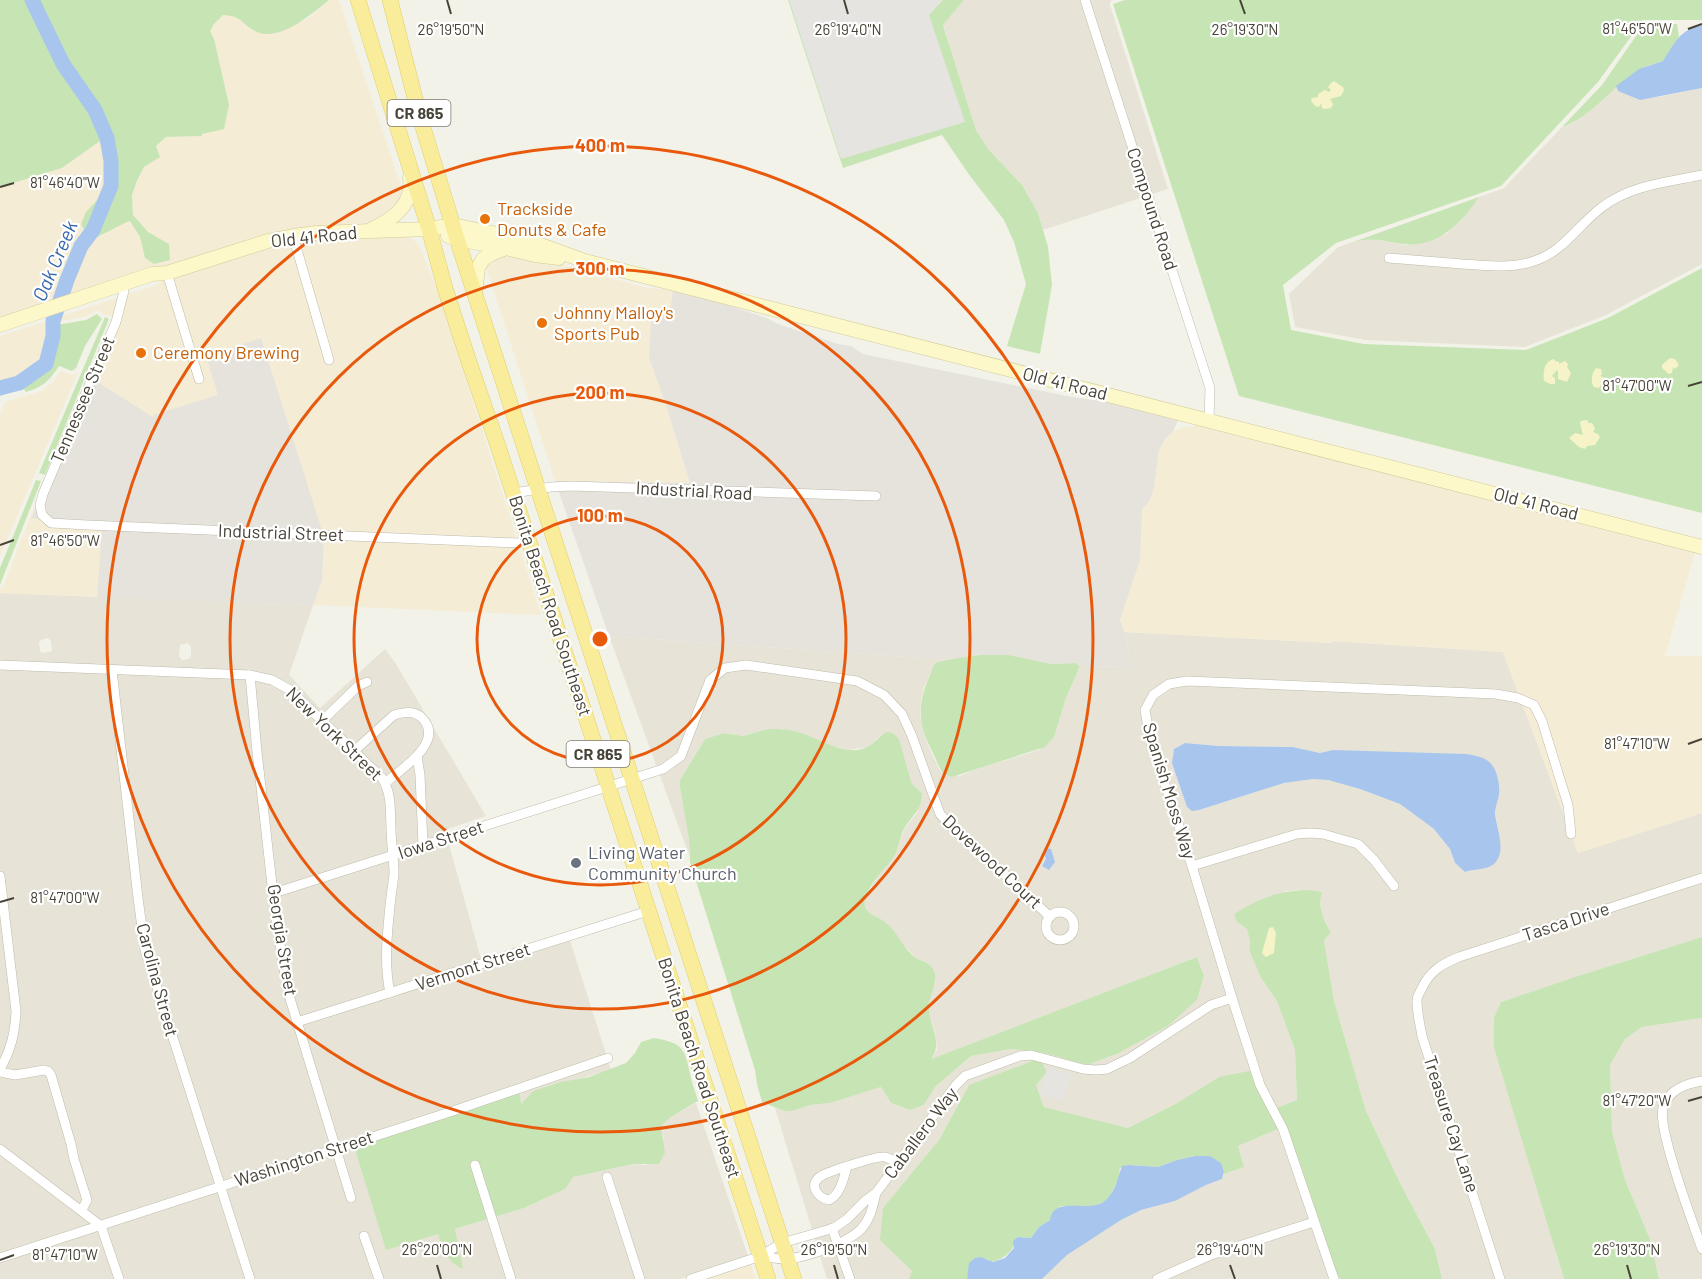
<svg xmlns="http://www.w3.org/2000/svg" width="1702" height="1279" font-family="Barlow,sans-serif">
	<rect width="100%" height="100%" fill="#f3f2e9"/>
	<g fill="#e7e4d7" fill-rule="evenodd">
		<path d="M964 0H1113L1110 2V5L1168 189 1043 230 1038 213 1022 185 989 150 976 130 943 24Z"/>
		<path d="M1616 86 1618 91 1659 97 1702 88V264L1606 315 1525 347 1365 340 1295 327 1289 294 1338 247 1365 238 1406 245 1446 234 1464 217 1479 197 1504 188 1562 127 1573 123Z"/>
		<path d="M0 593 313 605 289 675 320 708 385 649 396 664 486 816 445 830 483 966 569 937 611 1070 533 1091 521 1105 520 1093 438 1234 462 1269 455 1229 524 1208 565 1189 572 1177 633 1164 646 1165 664 1139 661 1126 671 1117 696 1103 748 1256 680 1279H0ZM48 638 51 641 52 651 43 653 40 651 39 642 43 639ZM188 643 191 647V656L189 659 182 660 179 656 180 645Z"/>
		<path d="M1124 632 1332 643 1333 641 1503 652 1578 853 1702 813V937L1576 977 1501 1002 1557 1257 1564 1279H1442L1435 1249 1400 1183 1366 1111 1334 1001 1324 940 1331 933 1321 912 1320 897 1322 892 1308 890 1286 891 1237 922 1247 929 1250 942 1249 950 1261 978 1277 1001 1295 1050 1297 1100 1272 1111 1219 1077 1177 1103 1128 1128 1044 1107 1036 1085H969L939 1140 884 1208 903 1261 912 1271 909 1279H827L775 1108 784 1111 810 1105 830 1103 881 1087 891 1103 910 1110 924 1105 935 1087 971 1056 1011 1049 1045 1053 1087 1065 1119 1053 1168 1026 1197 1000 1204 976 1197 957 929 1060 937 1050 936 1036 928 1010 930 995 936 982 928 964 916 958 898 939 886 923 868 912 865 906V899L871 887 882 870 895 855 905 828 917 813 922 793 912 784 899 739 882 734 868 747 848 750 829 745 801 733 782 729H768L743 736 724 733 705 739 680 780V787L689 840V855L609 636 950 660 941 661 932 669 924 687 921 701 920 715 928 745 940 771 959 776 983 767 1039 750 1054 737 1066 698 1080 666 1131 667 1126 636ZM1185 743 1219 746 1293 747 1320 753 1333 750 1499 794 1495 809 1496 819 1499 831 1500 853 1495 863 1486 868 1465 872 1455 863 1450 849 1434 829 1400 804 1360 789 1328 780 1313 779 1284 783 1199 810 1187 807 1173 763 1174 749Z"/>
		<path d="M1702 1018V1279H1659L1650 1239 1625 1180 1612 1131 1610 1065 1625 1039 1642 1027Z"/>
		<path d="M1285 1126 1336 1272 1340 1279H1042L1067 1255 1121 1220 1141 1210 1175 1201 1206 1185 1222 1179 1224 1174 1244 1167 1238 1146Z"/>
	</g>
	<g fill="#f4ecd5">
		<path d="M329 0H339L404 196 400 204 367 227 316 229 0 320V187L62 168 100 140 109 151 112 173 108 188 86 212 101 237 113 228 130 221 140 237 145 258 169 244 148 232 133 216 132 195 144 167 160 157 156 146 166 137 202 136 214 39 210 31 214 24 223 15H236L246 23 269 34 285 29 310 17Z"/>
		<path d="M409 236 419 245 438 292 541 615 313 605 322 580 324 537 219 395 153 415V418L94 379 31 518 102 526 97 597 0 593V589L3 587 44 482 43 478 46 479 113 318 111 316 103 314 97 310 85 317 54 322 52 325 46 359 38 368 21 381 19 387 14 385 0 389V336L154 286 169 277 293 240Z"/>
		<path d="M505 253 555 263 647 288 673 290 670 311 649 358 666 405 690 483 555 481 485 264Z"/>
		<path d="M61 371 72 375 78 372 0 556V415L5 402 42 391 54 381Z"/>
		<path d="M1201 422 1696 549 1665 656H1702V813L1578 853 1503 652 1333 641 1332 643 1124 632 1120 620 1139 560 1142 510 1150 500 1154 488 1159 450 1166 438 1176 430 1188 426 1190 428Z"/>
		<path d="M748 1256 756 1279H680Z"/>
	</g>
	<g fill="#e6e3dd">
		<path d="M673 290 688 292 767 318 778 324 838 344 851 346 863 354 1072 397 1140 407 1179 417 1173 432 1166 438 1159 450 1154 488 1150 500 1142 510 1140 560 1120 620 1126 636 1131 667 1080 666 1075 663 1053 664 1009 655H980L950 660 609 636 555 481 690 483 666 405 649 358 651 322 670 311Z"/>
		<path d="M261 338 324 537 322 581 313 605 97 597 102 526 31 518 93 379 153 417V415L218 395 206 356Z"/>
	</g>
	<g fill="#c7e5b4">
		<path d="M0 0H329C313 13 278 44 255 31 240 23 243 16 223 15L214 24 210 31 214 39 229 105 224 129 202 134V136L166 137 156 146 160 157 144 167 137 181 132 195 133 215 148 232 169 244 170 260 154 264 145 258 140 237 130 221C116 226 104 236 89 239L81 224 86 212 108 188 112 173 109 152 100 141 62 168 0 187Z"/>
		<path d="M788 0H964L943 25 976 130 989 150 1022 185 1038 213 1048 247 1052 285 1040 354 1007 346 1026 284 1014 242 1004 220 970 176 942 135 843 168Z"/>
		<path d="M1125 0H1702V20H1643L1598 82 1501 186 1336 243 1283 285 1291 330 1364 344 1526 350 1608 318 1702 268V513L1239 396 1113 4Z"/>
		<path d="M1645 23 1677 24 1679 37 1663 61C1655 64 1644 66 1637 71 1612 87 1590 118 1562 127L1602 85Z"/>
		<path d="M1479 197C1462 223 1437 248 1404 244 1385 242 1371 236 1353 242Z"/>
		<path d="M97 314 102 319 85 346 76 368 72 371 59 366C49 381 43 387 26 392L23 388C27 376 44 372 50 360 54 352 55 335 56 325L86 320Z"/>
		<path d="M105 317 109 319 45 475 39 473Z"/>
		<path d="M36 480 41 481 0 585V568Z"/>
		<path d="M980 655H1009L1052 664 1075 663 1080 666 1066 698 1054 737 1045 747 952 777C938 773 939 764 933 753 918 725 917 706 929 677 931 673 932 667 935 664 939 660 972 656 980 655Z"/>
		<path d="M768 729C779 729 791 729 801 733 817 738 834 749 851 750 858 751 867 748 873 743 883 735 887 725 899 739L912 784 922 793C922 811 912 815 904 829 900 837 899 847 895 855 887 868 862 889 865 906 867 915 880 917 886 923 898 932 903 949 916 958 923 962 930 962 934 971 939 985 927 997 929 1011 931 1029 943 1043 931 1059L1197 957 1204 976 1197 1000 1168 1026 1119 1053 1087 1065 1045 1053 1011 1049 971 1056 935 1087 924 1105 910 1110 891 1103 881 1087 830 1103 810 1105 792 1111H784L762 1102 757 1084 755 1070 690 862 689 840 680 787V780L705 739 724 733 743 736Z"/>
		<path d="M1308 890 1322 892C1317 907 1324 920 1331 933L1324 940 1334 1001 1366 1111 1400 1183 1435 1249 1442 1279H1340L1336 1272 1285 1126 1238 1146 1244 1167 1224 1174V1172L1210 1156H1195L1177 1160 1158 1167 1129 1165 1120 1168 1119 1178 1110 1196 1106 1201 1094 1206H1060L1050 1220 1039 1227 1031 1238 1018 1237C1013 1251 1006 1258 992 1262L987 1259 970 1263 967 1279H909L912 1271 880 1240 883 1208 939 1140 969 1085 1040 1058 1047 1072 1036 1085 1044 1107 1128 1128 1177 1103 1219 1077 1254 1070 1272 1110 1297 1100 1295 1050 1277 1001 1261 978 1249 950 1250 942 1247 929 1237 922 1234 914C1260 898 1277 891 1308 890Z"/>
		<path d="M1702 937V1018L1642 1027 1625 1039 1610 1065 1612 1131 1625 1180 1650 1239 1659 1279H1564L1494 1048V1018L1501 1002 1575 977Z"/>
		<path d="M654 1038C685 1043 685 1050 691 1078 693 1086 696 1094 698 1101L671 1117 661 1126 665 1153 659 1164H633L573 1177 565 1189 524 1208 455 1229 463 1269C447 1262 443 1250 438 1234L386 1250 354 1146 520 1093 521 1104 533 1091 561 1082 589 1077 626 1063 635 1053 641 1042Z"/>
	</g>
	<g fill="#f5f3c7">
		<path d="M1334 81 1343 87 1344 90 1341 96 1330 99 1333 104 1331 108 1325 109 1322 108 1321 103 1319 107 1315 106 1311 101 1312 98 1318 97V94L1325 90 1329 92 1331 90 1328 87 1331 83Z"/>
		<path d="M1670 358 1675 359 1679 365 1675 369 1673 367 1672 373 1669 374 1662 368V365Z"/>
		<path d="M1554 359 1555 361 1559 362V364L1565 361 1568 364 1567 367 1571 373 1567 382 1558 379V372L1557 370 1552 376 1555 378V384H1550L1544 381C1543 372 1544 361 1554 359Z"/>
		<path d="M1596 368 1601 369 1602 374 1600 376 1605 378 1604 384 1598 388 1594 387C1590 382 1592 372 1596 368Z"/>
		<path d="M1586 420 1588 421V423H1592L1595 429 1593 432 1598 434 1600 437 1595 445 1587 446 1585 449 1579 447 1569 438 1575 433 1583 435 1580 423 1581 421Z"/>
		<path d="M1273 927 1276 933 1274 953 1266 957 1262 953 1269 928Z"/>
	</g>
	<g fill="#e5e4e0">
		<path d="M789 0H943L929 15 965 122 841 159Z"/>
		<path d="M1048 1067 1071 1074 1063 1101 1040 1094Z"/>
	</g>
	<g fill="#a8c6ed">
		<path d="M1702 25V88L1640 100 1618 91 1616 86 1639 69 1663 61C1674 44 1680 29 1702 25Z"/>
		<path d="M1185 743 1219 746 1293 747 1320 753 1333 750 1466 754C1477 756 1488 757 1494 768 1498 775 1500 787 1499 795 1498 801 1495 807 1495 813 1496 827 1507 850 1495 863 1489 870 1473 869 1465 872L1455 863 1450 849 1434 829 1400 804 1360 789 1328 780 1313 779 1284 783 1199 810 1192 811 1187 807 1172 763 1174 749Z"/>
		<path d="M1046 848 1051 849 1055 862 1049 870 1042 866 1046 859 1044 853Z"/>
		<path d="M1195 1156H1210L1221 1163 1224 1172 1222 1179 1206 1185 1175 1201 1141 1210 1121 1220 1067 1255 1042 1279H967L969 1263 975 1258 981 1257 993 1262 1005 1258 1014 1248 1013 1241 1018 1237 1031 1238 1039 1227 1050 1220C1054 1194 1089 1215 1106 1200 1116 1191 1118 1176 1122 1166L1129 1165 1158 1167 1177 1160Z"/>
	</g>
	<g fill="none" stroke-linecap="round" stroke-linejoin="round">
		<path stroke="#a8c6ed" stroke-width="15" d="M0 388 19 383 46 364 53 336V321L67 280 81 246 93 230 111 186V161L107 138 95 110 63 64 32 0"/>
		<g stroke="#bebbab" stroke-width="10">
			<g id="street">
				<path d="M1085 0 1210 388 1209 420"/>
				<path d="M293 236 329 360"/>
				<path d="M1389 258C1413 260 1438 262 1462 264 1485 265 1508 269 1531 262 1563 253 1577 226 1602 207 1631 185 1668 182 1702 175"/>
				<path d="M167 273 199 379"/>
				<path d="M124 291 116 322 43 494 40 505 42 515 51 523 87 525 518 543 529 540"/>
				<path d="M514 493 551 487 571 486 876 496"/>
				<path d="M0 665 250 675 272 680 290 690 382 778C392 794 390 810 391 828 391 843 394 858 394 874 393 884 391 895 390 906 387 935 384 965 390 993"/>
				<path d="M112 670 138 898 145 950 250 1279"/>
				<path d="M250 675 257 752 276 920 288 992 351 1198"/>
				<path d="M322 721 358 686 367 682"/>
				<path d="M354 751 394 715C403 712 413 710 421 717 447 741 401 769 385 783"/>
				<path d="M417 756 420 775 423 845"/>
				<path d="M1192 866 1297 834 1310 833 1323 834 1358 844 1374 860 1394 886"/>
				<path d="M0 876 16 1011C15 1033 11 1050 0 1069"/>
				<path d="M274 893 663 769 681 756 710 680 725 668 746 665 857 681 884 695 902 714 912 736 940 814 962 838 1011 880 1050 917"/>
				<circle cx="1060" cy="926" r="14"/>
				<path d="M297 1022 648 911"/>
				<path d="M0 1072 15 1075 44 1070 48 1071 51 1075 71 1144 74 1159 87 1200 82 1210"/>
				<path d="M1702 1081C1685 1084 1668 1090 1663 1108 1657 1129 1693 1223 1702 1249"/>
				<path d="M0 1149 101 1226 119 1279"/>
				<path d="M475 1165 511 1279"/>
				<path d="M847 1167C843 1179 841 1194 829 1200 817 1198 808 1184 821 1176 828 1172 878 1155 885 1157 890 1158 894 1161 898 1164"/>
				<path d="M607 1177 640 1279"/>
				<path d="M876 1193C873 1205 871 1218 862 1228 849 1243 809 1256 789 1259 780 1260 770 1257 761 1256L782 1243 834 1228 847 1219 865 1201 876 1193 956 1085 965 1076 1020 1056 1031 1055 1083 1069 1096 1070 1107 1069 1130 1058 1211 1005 1232 998"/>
				<path d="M832 1228 850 1279"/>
				<path d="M364 1236 379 1279"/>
				<path d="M0 1258 456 1110 608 1058"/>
				<path d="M691 1279 761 1256"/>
				<path d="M1157 1279 1211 1255 1314 1222"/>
				<path d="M1334 1279 1283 1129 1260 1085 1232 998 1192 866 1150 739 1145 710 1153 695 1169 684 1187 681 1496 694 1518 698 1534 705 1542 721 1568 805 1571 834"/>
				<path d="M1500 1279 1422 1036C1420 1024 1417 1013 1417 1001 1417 996 1420 992 1422 988 1430 971 1442 964 1459 957L1702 878"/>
			</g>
		</g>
		<g stroke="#d1cb9a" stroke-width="15">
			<g id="secondary">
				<path d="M372 229C394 219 414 204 410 177"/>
				<path d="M448 236 457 239 505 248"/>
				<path d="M475 293 478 268 483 259 491 254 506 248 535 255 559 258"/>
				<path d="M0 325 152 274 167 273 268 241 293 236 316 233 429 229 453 225 527 240 585 261 1702 547"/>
			</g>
		</g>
		<g stroke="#dece6c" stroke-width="16">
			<g id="primary">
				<path d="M358 0 429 229 445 288 468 359 498 446 768 1279"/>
				<path d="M390 0 419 114 457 239 794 1279"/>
			</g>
		</g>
		<use href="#street" stroke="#fff" stroke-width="9"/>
		<use href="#secondary" stroke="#fcf8ca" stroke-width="14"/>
		<use href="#primary" stroke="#f9ed9c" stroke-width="15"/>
	</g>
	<path fill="none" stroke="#474337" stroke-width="2" d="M447 0 451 14M844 0 848 14M1240 0 1245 14M1688 29 1702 24M0 187 14 183M1688 386 1702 382M0 545 14 540M1688 744 1702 739M0 902 14 898M1688 1101 1702 1097M0 1260 14 1255M437 1265 441 1279M834 1265 838 1279M1230 1265 1235 1279M1627 1265 1631 1279"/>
	<g fill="none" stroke="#e8590c" stroke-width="3">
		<circle cx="600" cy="639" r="123"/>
		<circle cx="600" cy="639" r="246"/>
		<circle cx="600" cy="639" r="370"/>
		<circle cx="600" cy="639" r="493"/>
	</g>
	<g fill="#e8710a" stroke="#fff" stroke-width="2">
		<circle cx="485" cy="219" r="6"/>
		<circle cx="542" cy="323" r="6"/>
		<circle cx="141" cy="353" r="6"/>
	</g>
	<circle fill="#6b7280" stroke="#fff" stroke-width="2" cx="576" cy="863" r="6"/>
	<g text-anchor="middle" stroke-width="4.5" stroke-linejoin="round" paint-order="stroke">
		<g fill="#fff" stroke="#7e7b73" stroke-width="1.5">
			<rect x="387.5" y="100" width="63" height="26" rx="4.5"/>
			<rect x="566.5" y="741" width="63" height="26" rx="4.5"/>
		</g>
		<g font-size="16" font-weight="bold" fill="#474337">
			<text x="419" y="119">CR 865</text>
			<text x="598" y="760">CR 865</text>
		</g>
		<g font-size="18" fill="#c56008" stroke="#fff" text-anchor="start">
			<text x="497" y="215">Trackside<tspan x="497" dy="21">Donuts &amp; Cafe</tspan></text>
			<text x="554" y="319">Johnny Malloy's<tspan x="554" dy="21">Sports Pub</tspan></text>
			<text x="153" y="359">Ceremony Brewing</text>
		</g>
		<g font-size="18" fill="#474337" stroke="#fff">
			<text transform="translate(1152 209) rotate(72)" y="6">Compound Road</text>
			<text transform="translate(314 237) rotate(-6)" y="6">Old 41 Road</text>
			<text transform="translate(1065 384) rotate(14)" y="6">Old 41 Road</text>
			<text transform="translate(83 400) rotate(-67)" y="6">Tennessee Street</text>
			<text transform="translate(694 491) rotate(3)" y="6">Industrial Road</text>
			<text transform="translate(1536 504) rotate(14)" y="6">Old 41 Road</text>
			<text transform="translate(281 533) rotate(2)" y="6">Industrial Street</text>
			<text transform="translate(550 606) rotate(72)" y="6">Bonita Beach Road Southeast</text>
			<text transform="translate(334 734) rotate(44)" y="6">New York Street</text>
			<text transform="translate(1169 791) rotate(73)" y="6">Spanish Moss Way</text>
			<text transform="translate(441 840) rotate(-18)" y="6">Iowa Street</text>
			<text transform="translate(992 862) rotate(43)" y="6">Dovewood Court</text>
			<text transform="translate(1566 922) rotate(-18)" y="6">Tasca Drive</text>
			<text transform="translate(282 940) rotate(81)" y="6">Georgia Street</text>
			<text transform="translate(473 967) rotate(-18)" y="6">Vermont Street</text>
			<text transform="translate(157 980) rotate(75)" y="6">Carolina Street</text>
			<text transform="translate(699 1068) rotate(72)" y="6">Bonita Beach Road Southeast</text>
			<text transform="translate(1451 1124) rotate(72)" y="6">Treasure Cay Lane</text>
			<text transform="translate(921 1133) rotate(-53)" y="6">Caballero Way</text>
			<text transform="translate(304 1159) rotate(-18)" y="6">Washington Street</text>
		</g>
		<g font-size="18" fill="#5b616d" stroke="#fff" text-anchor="start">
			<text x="588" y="859">Living Water<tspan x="588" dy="21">Community Church</tspan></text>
		</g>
		<g font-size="20" font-style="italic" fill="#3668ad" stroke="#fff">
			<text transform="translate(55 261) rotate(-67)" y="7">Oak Creek</text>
		</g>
	</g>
	<g font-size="15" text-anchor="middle" fill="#474337" stroke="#fff" stroke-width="4.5" stroke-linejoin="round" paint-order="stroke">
		<text x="1637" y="34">81°46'50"W</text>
		<text x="451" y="35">26°19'50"N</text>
		<text x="848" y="35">26°19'40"N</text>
		<text x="1245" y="35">26°19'30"N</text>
		<text x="65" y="188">81°46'40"W</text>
		<text x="1637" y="391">81°47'00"W</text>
		<text x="65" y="546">81°46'50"W</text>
		<text x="1637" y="749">81°47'10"W</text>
		<text x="65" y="903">81°47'00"W</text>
		<text x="1637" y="1106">81°47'20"W</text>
		<text x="437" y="1255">26°20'00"N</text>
		<text x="834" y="1255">26°19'50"N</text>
		<text x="1230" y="1255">26°19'40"N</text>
		<text x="1627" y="1255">26°19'30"N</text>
		<text x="65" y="1260">81°47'10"W</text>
	</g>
	<circle cx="600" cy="639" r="9" fill="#e8590c" stroke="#fff" stroke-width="3"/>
	<g font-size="18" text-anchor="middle" font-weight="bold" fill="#e8590c" stroke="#fff" stroke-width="4.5" stroke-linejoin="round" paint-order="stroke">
		<text x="600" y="152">400 m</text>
		<text x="600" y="275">300 m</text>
		<text x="600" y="399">200 m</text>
		<text x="600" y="522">100 m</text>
	</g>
</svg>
